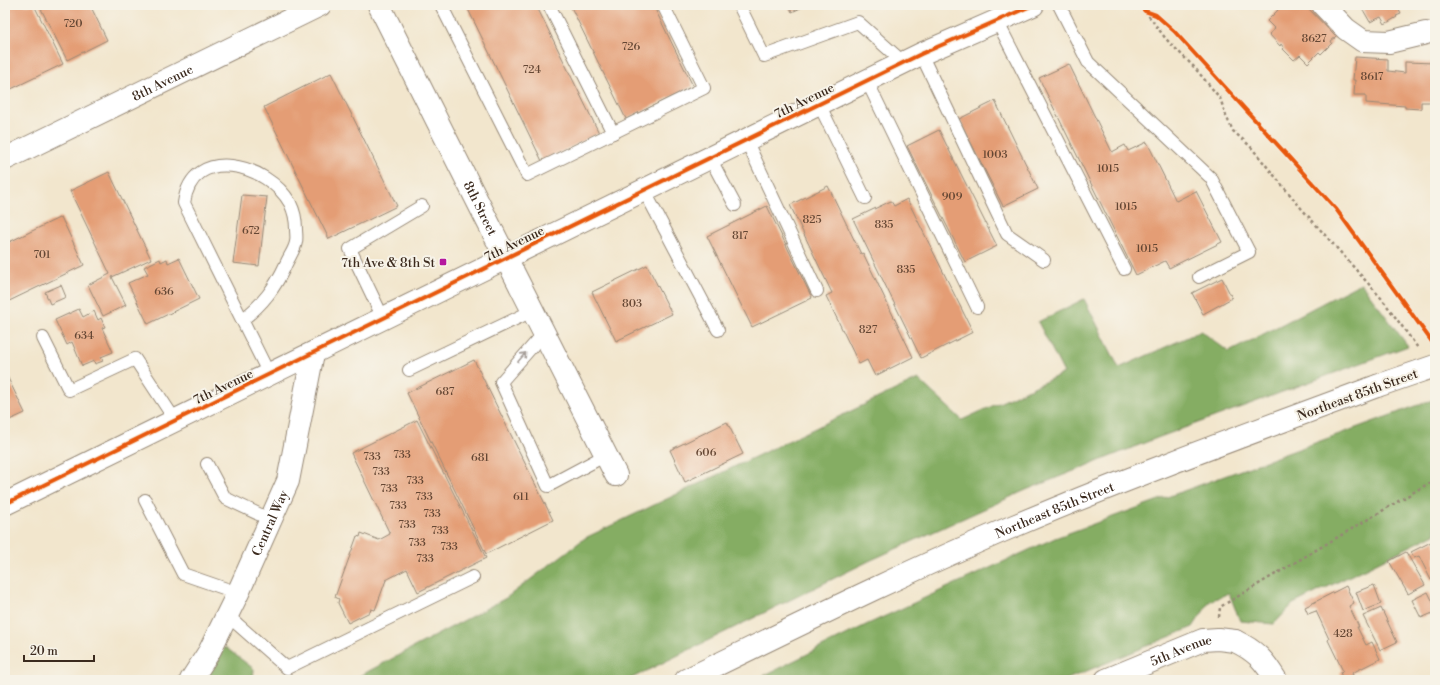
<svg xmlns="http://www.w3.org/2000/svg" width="1440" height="685" font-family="'Libre Bodoni',serif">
	<rect width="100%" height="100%" fill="#f7f3e8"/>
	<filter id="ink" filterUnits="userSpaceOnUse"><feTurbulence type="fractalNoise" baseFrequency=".025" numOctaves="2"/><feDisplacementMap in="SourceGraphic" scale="8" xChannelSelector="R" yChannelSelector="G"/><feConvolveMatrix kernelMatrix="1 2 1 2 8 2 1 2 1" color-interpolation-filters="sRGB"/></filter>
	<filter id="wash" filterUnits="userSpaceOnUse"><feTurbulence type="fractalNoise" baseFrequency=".012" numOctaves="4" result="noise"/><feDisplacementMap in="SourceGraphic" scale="16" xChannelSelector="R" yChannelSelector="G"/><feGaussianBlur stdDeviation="0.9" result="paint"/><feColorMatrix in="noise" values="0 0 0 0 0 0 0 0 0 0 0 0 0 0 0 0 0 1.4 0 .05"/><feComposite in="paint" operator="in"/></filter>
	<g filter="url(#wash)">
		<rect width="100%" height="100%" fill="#f2e6cd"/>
		<g fill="#85ad64" stroke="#606c41">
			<path d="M1361 283 1408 346 1157 438 1026 490 869 561 628 680H352L506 598 585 538 918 379 962 420 1064 373 1038 322 1084 299 1119 368 1201 331 1229 352Z"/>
			<path d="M1435 399V534L1293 604 1274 624 1240 621 1229 593 1210 601 1193 627 1065 680H755L868 624 1055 538Z"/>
			<path d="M225 647 254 669 253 680H202Z"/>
		</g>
		<g id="blocks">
			<g fill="#e49d74">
				<path d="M5 5H34L63 64 7 91 5 86Z"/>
				<path d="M39 5H90L107 40 67 60Z"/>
				<path d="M466 5H536L599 133 542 161Z"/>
				<path d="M570 5H653L693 86 626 119Z"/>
				<path d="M788 5H807L792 12Z"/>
				<path d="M1280 5H1305L1336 37 1331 41 1332 43 1321 54 1319 52 1308 63 1300 55 1294 60 1283 49 1284 48 1281 44 1280 46 1269 34 1275 29 1267 21 1278 10 1277 8Z"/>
				<path d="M1358 5H1396L1401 14 1396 16 1397 17 1385 24 1381 17 1370 22 1362 8 1361 9Z"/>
				<path d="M1355 57 1388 59V71L1405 73V62L1435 63 1433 102H1421V109L1405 108V106L1366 103V95H1354L1355 80H1353Z"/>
				<path d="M1069 64 1112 152 1125 145 1128 151 1147 142 1176 201 1196 191 1222 242 1169 268 1165 261 1136 275 1039 78Z"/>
				<path d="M331 73 397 206 329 239 264 107Z"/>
				<path d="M995 101 1038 189 1003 206 959 119Z"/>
				<path d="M939 130 997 246 965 262 907 146Z"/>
				<path d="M109 172 151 259 112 277 126 305 103 316 88 285 110 274 70 191Z"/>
				<path d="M828 186 861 254 863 253 913 357 875 376 867 360 859 364 826 296 832 293 790 205Z"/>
				<path d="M242 195 267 197 259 266 233 263Z"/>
				<path d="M907 199 973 332 921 358 853 219 891 201 894 206Z"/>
				<path d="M767 206 812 298 752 327 707 236Z"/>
				<path d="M61 217 84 265 5 303V244Z"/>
				<path d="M179 258 199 299 148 324 128 283 148 274 144 267 160 259 161 262 167 259 168 263Z"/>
				<path d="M647 265 672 314 616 341 592 292Z"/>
				<path d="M1222 278 1232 298 1203 314 1192 293Z"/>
				<path d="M61 285 66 297 50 304 45 292Z"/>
				<path d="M79 309 83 317 94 311 98 320 101 318 105 327 102 328 113 352 101 357 103 361 95 364 94 361 82 366 72 342 67 345 55 320Z"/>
				<path d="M474 360 553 520 486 554 407 393Z"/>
				<path d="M5 372 25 413 5 422Z"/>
				<path d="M417 420 486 558 418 592 407 569 386 580 375 610 371 609 370 612 348 623 338 603 339 599 335 597 357 536 360 537 361 533 379 540 390 534 351 453Z"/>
				<path d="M727 422 743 454 685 482 670 450Z"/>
				<path d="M1435 540V578L1431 580 1419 556 1414 558 1411 552Z"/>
				<path d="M1406 552 1425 585 1408 594 1389 561Z"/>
				<path d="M1374 585 1381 604 1363 611 1356 592Z"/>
				<path d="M1346 586 1354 603 1349 606 1359 627H1357L1366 645 1372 642 1380 659 1352 673 1353 675 1343 680 1340 672 1343 671 1328 640 1329 639 1316 611 1308 614 1305 607Z"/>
				<path d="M1428 592 1435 606V612L1421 618 1412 600Z"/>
				<path d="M1381 608 1397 642 1380 650 1363 616Z"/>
			</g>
		</g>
	</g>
	<g filter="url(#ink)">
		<use href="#blocks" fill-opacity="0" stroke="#968876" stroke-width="1"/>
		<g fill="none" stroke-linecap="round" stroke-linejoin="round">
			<g stroke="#968876" stroke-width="14">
				<g id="service">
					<path d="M441 5 527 175 704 88 663 5"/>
					<path d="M549 5 613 133"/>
					<path d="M739 5 764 56 858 22 904 63"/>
					<path d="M1059 5 1088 62 1211 178 1249 252 1199 277"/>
					<path d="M997 21 1124 269"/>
					<path d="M921 54 1007 234 1044 260"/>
					<path d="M867 81 977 307"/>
					<path d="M819 104 865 198"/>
					<path d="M746 140 817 291"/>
					<path d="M710 158 735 205"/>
					<path d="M644 190 718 330"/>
					<path d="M383 318 350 249 422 206"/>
					<path d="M242 320C263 304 275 288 286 264 289 257 295 249 296 242 297 238 296 233 296 229 296 221 294 211 290 203 268 164 192 143 184 203L269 374"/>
					<path d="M544 333 501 382 548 486 606 455"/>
					<path d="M43 338 69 390 135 359 175 420"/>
					<path d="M409 370 532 311"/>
					<path d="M207 464 225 498 271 520"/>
					<path d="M145 500 183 574 238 593"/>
					<path d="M227 615 287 668 473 577"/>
				</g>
			</g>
			<g stroke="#968876" stroke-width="24">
				<g id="minor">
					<path d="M1323 5 1346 29 1363 41 1389 42 1426 33"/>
					<path id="s1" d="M5 159 320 5"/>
					<path d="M506 258 616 475"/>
					<path d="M1235 641C1256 651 1264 660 1276 680"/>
					<path id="s2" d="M191 680 209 652 238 593 288 481 313 353"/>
				</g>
			</g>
			<g stroke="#968876" stroke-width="24">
				<g id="tertiary">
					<path id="s3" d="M379 5 506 258"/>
					<path d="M5 504 921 54 1033 5"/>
					<path id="s4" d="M1106 680 1203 640 1218 639 1235 641"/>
				</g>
			</g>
			<g stroke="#968876" stroke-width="24">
				<g id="primary">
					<path id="s5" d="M686 680C795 627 903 573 1014 526 1134 475 1256 431 1377 386"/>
				</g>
			</g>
			<g stroke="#968876" stroke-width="2.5" stroke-dasharray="3 3" stroke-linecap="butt">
				<path d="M1145 11 1166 39 1194 67 1220 98 1226 116 1233 131 1250 146 1301 208 1382 299 1418 348"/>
				<path d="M1219 617 1220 607 1424 486 1435 481"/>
			</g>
			<use href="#service" stroke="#fff" stroke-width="12"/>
			<use href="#minor" stroke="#fff" stroke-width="22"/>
			<use href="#tertiary" stroke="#fff" stroke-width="22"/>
			<use href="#primary" stroke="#fff" stroke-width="22"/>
			<g stroke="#968876" stroke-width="24" stroke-linecap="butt">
				<path id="primary-bridge" d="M1377 386 1435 366"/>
			</g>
			<use href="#primary-bridge" stroke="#fff" stroke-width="22"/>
			<g stroke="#f7f3e8" stroke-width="6">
				<g id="cycleway">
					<path d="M1139 5 1145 11 1156 15 1174 31 1336 209 1435 346"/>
					<path d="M5 504 921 54 1033 5"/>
				</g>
			</g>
			<use href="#cycleway" stroke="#e8590c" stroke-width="4"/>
		</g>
		<defs><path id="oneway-shaft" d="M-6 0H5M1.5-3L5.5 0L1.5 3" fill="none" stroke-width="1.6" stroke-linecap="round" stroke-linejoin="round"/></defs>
		<use stroke="#a79f9a" href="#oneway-shaft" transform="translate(522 357) rotate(-49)"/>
	</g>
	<rect fill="#b5179e" stroke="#f7f3e8" stroke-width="1.5" x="439" y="258" width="8" height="8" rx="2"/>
	<g text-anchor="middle" stroke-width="4" stroke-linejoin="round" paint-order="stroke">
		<g font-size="11" fill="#654734">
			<text x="73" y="27">720</text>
			<text x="1314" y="42">8627</text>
			<text x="631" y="50">726</text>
			<text x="532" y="73">724</text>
			<text x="1372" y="80">8617</text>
			<text x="995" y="158">1003</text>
			<text x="1108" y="172">1015</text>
			<text x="952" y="200">909</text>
			<text x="1126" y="210">1015</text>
			<text x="812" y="223">825</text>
			<text x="884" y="228">835</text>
			<text x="251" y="234">672</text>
			<text x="740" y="239">817</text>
			<text x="1147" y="252">1015</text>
			<text x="42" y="258">701</text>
			<text x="906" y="273">835</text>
			<text x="164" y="295">636</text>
			<text x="632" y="307">803</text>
			<text x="868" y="333">827</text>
			<text x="84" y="339">634</text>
			<text x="445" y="395">687</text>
			<text x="706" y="456">606</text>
			<text x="402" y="458">733</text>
			<text x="372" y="460">733</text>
			<text x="480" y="461">681</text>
			<text x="381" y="475">733</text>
			<text x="415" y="484">733</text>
			<text x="389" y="492">733</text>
			<text x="424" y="500">733</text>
			<text x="521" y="500">611</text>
			<text x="398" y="509">733</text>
			<text x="432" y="517">733</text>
			<text x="407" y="528">733</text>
			<text x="440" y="534">733</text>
			<text x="417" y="546">733</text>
			<text x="449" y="550">733</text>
			<text x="425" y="562">733</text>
			<text x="1343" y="637">428</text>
		</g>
		<g font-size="13" fill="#3b2a1e" stroke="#f7f3e8">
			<text dy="5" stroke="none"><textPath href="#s1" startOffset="175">8th Avenue</textPath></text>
			<text transform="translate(804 100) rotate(-26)" y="5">7th Avenue</text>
			<text dy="5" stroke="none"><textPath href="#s3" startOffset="227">8th Street</textPath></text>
			<text transform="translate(514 243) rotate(-26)" y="5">7th Avenue</text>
			<text transform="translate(223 386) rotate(-26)" y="5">7th Avenue</text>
			<text transform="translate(1357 394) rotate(-20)" y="5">Northeast 85th Street</text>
			<text dy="5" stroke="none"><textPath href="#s5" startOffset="406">Northeast 85th Street</textPath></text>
			<text dy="5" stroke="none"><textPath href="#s2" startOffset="176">Central Way</textPath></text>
			<text dy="5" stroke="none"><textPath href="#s4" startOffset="81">5th Avenue</textPath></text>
		</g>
		<g font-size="13" fill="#3b2a1e" stroke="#f7f3e8" text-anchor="end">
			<text x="435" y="267">7th Ave &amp; 8th St</text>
		</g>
	</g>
	<rect width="1440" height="685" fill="none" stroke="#f7f3e8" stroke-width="20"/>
	<path d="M24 655v6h70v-6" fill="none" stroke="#3b2a1e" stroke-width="2"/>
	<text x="30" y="655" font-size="12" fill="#3b2a1e" stroke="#f7f3e8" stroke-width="3" paint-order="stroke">20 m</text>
</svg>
